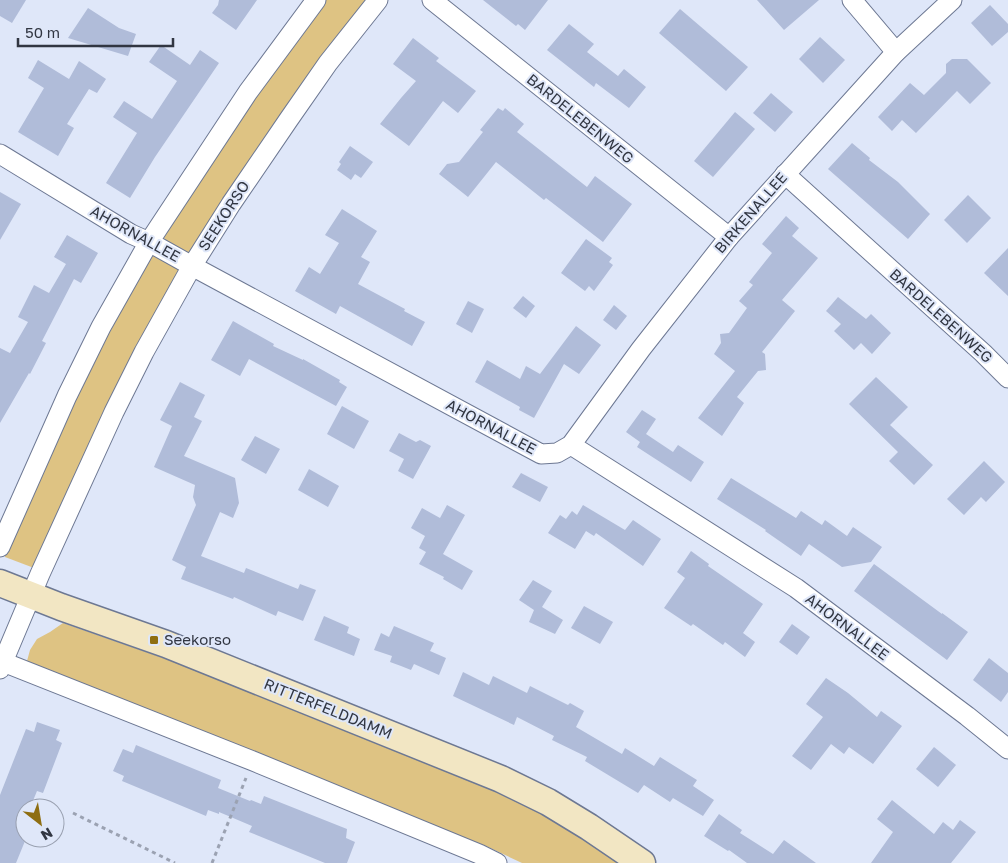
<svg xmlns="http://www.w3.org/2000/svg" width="1008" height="863" font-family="'Golos Text',sans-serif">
	<rect width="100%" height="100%" fill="#dfe7f9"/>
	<g fill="#dec383">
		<path d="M326 0H366C302 80 244 164 191 252L188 253 165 241 164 237 165 234 220 148 299 35Z"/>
		<path d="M154 255 179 266V271L34 568 5 557V554L72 407 100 350 150 258Z"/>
		<path d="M63 623 212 675 492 789 553 819 622 863H522L488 847 36 667 27 661 30 650 37 639 50 632Z"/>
	</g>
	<g fill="#b0bcd9">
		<path d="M0 0H26L12 23 0 16Z"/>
		<path d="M219 0H257L236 30 212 13 218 5Z"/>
		<path d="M483 0H548L525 30 518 24 516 26Z"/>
		<path d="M757 0H819L784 30Z"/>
		<path d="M990 5 1008 24V32L992 46 971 23Z"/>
		<path d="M88 8 119 28 136 34 128 56 68 38Z"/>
		<path d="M680 9 748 67 726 91 659 33Z"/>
		<path d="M569 24 594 44 587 52 618 76 624 69 646 87 629 108 596 83 594 87 547 50Z"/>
		<path d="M820 37 845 60 823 83 799 59Z"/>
		<path d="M413 38 439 58 436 61 476 91 458 113 443 101 409 146 380 124 401 98 416 81 393 64Z"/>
		<path d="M161 45 190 65 200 50 219 63 155 157 130 198 106 183 137 133 113 117 124 101 152 119 177 81 149 62Z"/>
		<path d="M952 59H967L991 83 970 104 957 91 916 133 902 120 892 131 878 117 910 83 924 95 946 73V64Z"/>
		<path d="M38 60 69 79 79 61 106 79 97 93 89 89 67 124 74 128 58 156 18 132 44 88 28 78Z"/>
		<path d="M771 93 793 112 775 132 753 113Z"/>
		<path d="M498 108 503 111 505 108 524 124 517 132 587 187 595 176 632 204 603 242 546 198 544 200 496 162 468 197 439 174 447 164 459 162 483 132 480 130Z"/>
		<path d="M735 112 755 129 713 177 694 161Z"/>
		<path d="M852 143 870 158 869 160 898 182 930 214 908 239 828 169Z"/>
		<path d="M350 146 373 162 361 178 355 174 351 180 337 170 341 164 339 162Z"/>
		<path d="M0 192 21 204 0 240Z"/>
		<path d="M968 195 991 218 967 243 944 220Z"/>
		<path d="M342 209 377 231 361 257 370 262 358 284 405 309 404 311 425 322 412 346 340 306 336 314 295 291 309 267 320 274 339 243 325 235Z"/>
		<path d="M786 216 799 228 792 236 818 258 782 300 795 311 762 352 765 354 766 370 758 371 737 397 744 403 722 436 698 418 735 371 714 354 721 343 720 334 729 333 747 308 739 301 753 285 749 282 772 253 762 244Z"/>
		<path d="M67 235 98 253 81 283 74 279 42 341 46 343 30 374 29 373 0 423V348L10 353 28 322 18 317 34 285 49 293 66 264 54 257Z"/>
		<path d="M586 239 612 258 609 262 613 265 594 291 589 286 585 291 561 273Z"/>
		<path d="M1008 248V296L984 273Z"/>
		<path d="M523 296 535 306 526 318 513 308Z"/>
		<path d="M838 297 866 319 871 314 891 333 872 354 861 343 854 350 834 331 841 324 826 311Z"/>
		<path d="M468 301 484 309 472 333 456 324Z"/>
		<path d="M614 305 627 316 616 330 603 320Z"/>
		<path d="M233 321 274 344 273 346 303 360V359L340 380 339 382 347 387 336 406 249 359 240 376 211 360Z"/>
		<path d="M576 326 601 345 579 374 564 364 534 418 519 410 520 407 475 382 487 360 520 379 526 366 540 374Z"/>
		<path d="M876 377 908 407 890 425 933 465 914 485 889 461 898 452 849 404Z"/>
		<path d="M180 382 205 395 194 417 202 421 184 456 235 478 239 503 233 518 220 512 201 556 244 573 246 568 298 589 300 584 316 590 303 621 278 611 276 616 234 597 233 599 181 579 186 567 172 560 196 505 193 497 195 485 154 467 172 426 160 420Z"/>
		<path d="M342 406 369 421 354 449 327 434Z"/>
		<path d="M642 410 656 419 646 434 673 452 678 445 704 462 691 482 637 447 640 442 626 432Z"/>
		<path d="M399 433 416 442 420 440 431 446 413 479 398 471 404 459 389 451Z"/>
		<path d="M255 436 280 449 266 474 241 460Z"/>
		<path d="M984 461 1005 482 986 502 981 497 964 515 947 499Z"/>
		<path d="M309 469 339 486 328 507 298 490Z"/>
		<path d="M521 473 548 487 540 502 512 487Z"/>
		<path d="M731 478 796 518 801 511 822 525 825 520 847 536 853 527 882 547 871 562 842 567 809 544 801 556 765 531 766 530 717 499Z"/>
		<path d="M447 505 465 515 443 554 473 571 462 590 443 579 444 577 419 564 426 552 419 548 425 536 411 528 422 508 440 518Z"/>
		<path d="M583 505 625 530 633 520 661 539 643 566 596 533 594 536 586 531 575 549 548 533 560 515 566 519 572 511 577 515Z"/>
		<path d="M691 551 709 564 708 566 763 604 743 633 755 642 745 657 725 642 723 645 693 624 691 626 664 608 685 578 677 572Z"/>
		<path d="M874 564 942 614V613L968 632 947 660 854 591Z"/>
		<path d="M533 580 552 591 542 607 563 620 555 634 529 622 534 610 519 600Z"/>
		<path d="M584 606 613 622 600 644 571 628Z"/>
		<path d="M324 616 349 627 347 633 360 639 354 656 314 640Z"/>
		<path d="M792 624 810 637 797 655 779 642Z"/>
		<path d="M394 626 434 643 430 651 446 658 439 675 414 664 411 670 401 666 390 662 392 656 374 650 381 633 389 637Z"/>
		<path d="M989 658 1008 673V692L1001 702 973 680Z"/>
		<path d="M463 672 489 685 493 676 527 693 530 686 568 705 570 703 584 711 576 727 622 754 625 748 654 766 660 757 697 780 693 786 714 800 703 816 673 798 670 802 644 785 638 793 585 761 587 757 552 740 554 736 517 717 514 725 453 696Z"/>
		<path d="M826 678 848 693 877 717 881 711 902 726 873 764 849 747 844 754 831 744 811 770 792 756 823 717 806 704Z"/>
		<path d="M37 722 60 730 56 740 62 743 43 793 37 791 30 808H25V841L16 863H0V795L26 729 34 732Z"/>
		<path d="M136 745 221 780 218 788 250 801 251 800 261 804 264 796 347 829 346 838 355 842 347 863H325L249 832 252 826 219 812V814L208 810 206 816 122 781 124 776 113 771 123 749 133 753Z"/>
		<path d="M934 747 956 765 938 787 916 769Z"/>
		<path d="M892 800 934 834 943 822 953 830 960 820 976 832 951 863H871L893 832 877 819Z"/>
		<path d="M719 814 742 830 740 833 773 854 784 840 816 863H747L729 850 728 851 704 836Z"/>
	</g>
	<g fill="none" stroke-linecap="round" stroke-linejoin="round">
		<g stroke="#6d7893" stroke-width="21">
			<g id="minor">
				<path d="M432 0 729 237"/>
				<path d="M852 0 896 52"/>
				<path d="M0 154 131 234 149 242 192 266 541 454 557 453 571 445 641 349 729 237 896 52 952 0"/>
				<path d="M785 174 983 353 1008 378"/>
				<path d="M571 445 796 588 967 716 1008 749"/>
				<path d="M0 547 67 396 101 327 149 242 248 92 316 0"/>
				<path d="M3 662 253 761 479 854 497 863"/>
				<path d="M0 669 40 574 114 412 144 352 192 266 231 204 289 119 328 63 378 0"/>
			</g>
		</g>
		<g stroke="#6d7893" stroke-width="29">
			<path id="secondary" d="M0 583 61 607 166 644 501 779 548 802 589 827 642 863"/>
		</g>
		<g stroke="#9ba2b2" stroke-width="3" stroke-dasharray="4 4" stroke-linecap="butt">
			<path d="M73 813 175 863"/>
			<path d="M212 863 246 778"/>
		</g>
		<use href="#minor" stroke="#fff" stroke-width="19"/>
		<use href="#secondary" stroke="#f2e6c3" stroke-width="26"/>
	</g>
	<rect fill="#8e6e12" stroke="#dfe7f9" stroke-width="2" x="149" y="635" width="10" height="10" rx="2.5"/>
	<g text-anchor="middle" stroke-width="4" stroke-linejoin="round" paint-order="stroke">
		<g font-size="15" fill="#313642" stroke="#dfe7f9">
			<text transform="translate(580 119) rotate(39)" y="5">BARDELEBENWEG</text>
			<text transform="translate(751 213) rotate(-49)" y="5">BIRKENALLEE</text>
			<text transform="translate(224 216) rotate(-57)" y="5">SEEKORSO</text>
			<text transform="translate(135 234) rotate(29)" y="5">AHORNALLEE</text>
			<text transform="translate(941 316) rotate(42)" y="5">BARDELEBENWEG</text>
			<text transform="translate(491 427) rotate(28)" y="5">AHORNALLEE</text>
			<text transform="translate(847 627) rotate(37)" y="5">AHORNALLEE</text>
			<text transform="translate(328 709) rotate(22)" y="5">RITTERFELDDAMM</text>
		</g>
		<g font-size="15" fill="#313642" stroke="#dfe7f9" text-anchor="start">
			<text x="164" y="645">Seekorso</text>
		</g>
	</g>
	<g transform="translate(40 823) rotate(149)"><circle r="24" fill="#dfe7f9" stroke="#99a0b0"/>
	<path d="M0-4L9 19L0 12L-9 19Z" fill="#8e6e12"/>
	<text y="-8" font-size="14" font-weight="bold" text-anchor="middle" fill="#313642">N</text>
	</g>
	<path d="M18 38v8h155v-8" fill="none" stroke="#313642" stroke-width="2.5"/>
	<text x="25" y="38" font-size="15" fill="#313642" stroke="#dfe7f9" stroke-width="4" paint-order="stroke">50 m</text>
</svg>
